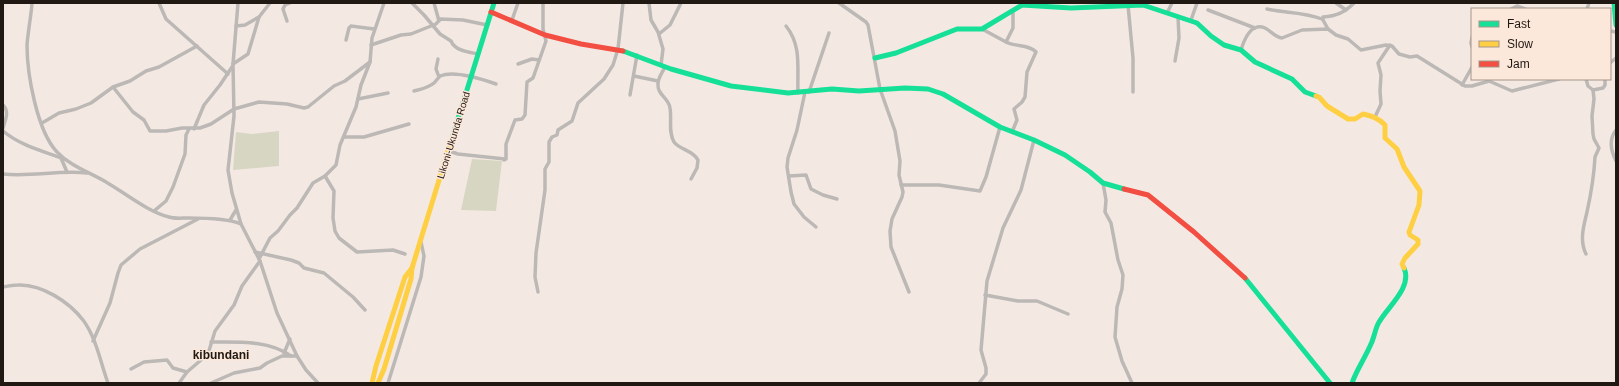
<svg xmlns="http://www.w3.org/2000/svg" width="1619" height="386" font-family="Arial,sans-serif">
	<rect width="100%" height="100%" fill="#f4e9e2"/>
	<g fill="#d7d6c3">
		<path d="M279 131V166L233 170 236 132 252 134Z"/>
		<path d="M472 159 502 161 496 211 461 210Z"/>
	</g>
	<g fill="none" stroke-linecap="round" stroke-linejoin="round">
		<g stroke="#bcb8b6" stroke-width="3.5">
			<path d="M32 3C31 17 28 31 27 45 27 74 37 131 57 152 70 166 89 172 106 182 125 193 148 212 169 217 175 219 182 218 188 218 203 218 228 218 241 224"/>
			<path d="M159 3 166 19 228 74"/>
			<path d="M238 3 233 64 234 116 228 170 232 193 241 224 260 261 277 313 297 356 306 370 318 383"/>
			<path d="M412 3 424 15 440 34 451 41C455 51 469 52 478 54"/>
			<path d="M434 3 439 21"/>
			<path d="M649 3 651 20 658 32 663 49 661 65"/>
			<path d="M839 3 866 22 868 25 880 89 895 131 900 161 899 175 903 192 902 197 892 219 890 231 891 247 909 292"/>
			<path d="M1336 3 1346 10"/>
			<path d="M1128 5 1133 58V92"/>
			<path d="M1267 9C1285 13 1305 12 1322 19"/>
			<path d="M1511 9 1517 6 1525 9"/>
			<path d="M1587 9 1589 3"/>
			<path d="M1208 10 1255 28"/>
			<path d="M1167 13 1172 3"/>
			<path d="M512 20 518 3"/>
			<path d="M1191 20 1197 3"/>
			<path d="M287 21 283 9 285 5 290 3"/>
			<path d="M236 26 245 25 259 17"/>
			<path d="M786 26C802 46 797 68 798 93"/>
			<path d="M982 29 1006 42"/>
			<path d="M1328 29 1323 20V17C1336 16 1344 13 1354 3"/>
			<path d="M1610 31 1616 32"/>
			<path d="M659 34 670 25 681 3"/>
			<path d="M1472 37 1471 43 1472 47"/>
			<path d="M346 40 349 28 351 26 374 29"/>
			<path d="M371 45 401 35 411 34 436 24 440 19 463 20 487 25"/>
			<path d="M1241 50C1244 40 1251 22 1265 28 1271 31 1275 37 1282 38L1302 30 1328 29 1336 35 1348 39 1361 50 1386 45 1392 46 1399 54 1410 57 1417 56 1465 86H1472L1489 81 1512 91 1559 79"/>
			<path d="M438 59 436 69 439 77"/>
			<path d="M1175 61 1179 38 1178 17"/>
			<path d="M1610 63 1616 58"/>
			<path d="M233 64 248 54 259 17 270 3"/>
			<path d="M518 64 532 59 539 60"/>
			<path d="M665 67C662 73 658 78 658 84 657 95 669 98 670 108 672 119 668 132 674 142 680 150 693 150 698 160L697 168 691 179"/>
			<path d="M634 76 658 81"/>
			<path d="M1586 79 1588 86 1593 90 1603 88 1605 85V79"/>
			<path d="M1462 85 1472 67"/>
			<path d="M113 87 133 112 144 120 150 131H166L182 128H200L211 124 234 109 259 102 287 104 304 108 308 107 334 86 345 81 370 62"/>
			<path d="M414 91C421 89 428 88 434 83 436 81 438 78 440 76 454 70 482 79 496 84"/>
			<path d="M805 92 797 130 788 158 787 167 791 192 794 204 804 217 816 227"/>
			<path d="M809 92 829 33"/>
			<path d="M630 95 637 55"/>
			<path d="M358 99 388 93"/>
			<path d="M3 105C10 112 5 120 3 128"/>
			<path d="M1375 117 1381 104 1380 91 1381 75 1378 63 1390 45"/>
			<path d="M42 123 59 113 76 109 91 103 113 87 130 81 146 71 159 67 197 46"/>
			<path d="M194 129 204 105 220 85 232 67"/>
			<path d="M1616 130C1608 140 1611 151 1616 161"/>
			<path d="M3 131C21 146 43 151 64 159"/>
			<path d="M1012 132 1017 120 1014 109 1022 102 1025 97 1027 72 1036 52C1029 44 1015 47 1006 42L1013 28V11"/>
			<path d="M344 137H364L409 124"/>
			<path d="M449 151 458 154 505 159"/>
			<path d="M61 158 67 172"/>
			<path d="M504 160 506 159V144L515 120 522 119 525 115 527 82 533 78 546 41 543 29V3"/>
			<path d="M3 174C31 177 59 170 87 173"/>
			<path d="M325 176 334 191 333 218 335 231 339 238 357 252 393 250 405 254"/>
			<path d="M789 176 806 175 811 189 823 195 837 199"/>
			<path d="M1103 183 1106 200 1105 212 1111 223 1118 260 1123 275 1122 289 1117 307 1115 337 1122 361 1132 383"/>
			<path d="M901 185H939L980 191 986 177 1000 127"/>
			<path d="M154 211 166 201 173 187 185 154 186 135 189 129"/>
			<path d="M230 220 236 210"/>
			<path d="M255 252 291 260 299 263 304 268 324 273 353 297 365 310"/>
			<path d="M1586 254C1579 240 1584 225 1587 212 1591 194 1594 175 1595 157L1599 148 1594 139 1593 134 1592 116 1594 99 1593 90"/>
			<path d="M259 259 270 238 278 231 290 215 297 208 313 183 325 176 336 165 340 145 356 107 361 85 370 62 372 38 384 3"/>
			<path d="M3 287C8 286 13 285 18 285 42 284 69 302 83 320 96 337 101 364 108 383"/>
			<path d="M538 292 535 277 536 253 545 190V169L549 162V142L552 137 557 135 558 130 572 121 578 103 604 79 613 65 618 49 623 3"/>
			<path d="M985 295 1018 301H1037L1068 314"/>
			<path d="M93 341 110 303 118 273 121 265 140 249 198 219"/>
			<path d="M211 342C238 342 269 340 291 356"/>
			<path d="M284 353 290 339"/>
			<path d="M131 369 144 362 167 360 173 368 187 372"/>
			<path d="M179 383 187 372 208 354 215 331 234 305 242 286 260 261"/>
			<path d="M211 383 234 373 260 368 267 363 282 356H297"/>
			<path d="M388 383 421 277 424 256 421 242"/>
			<path d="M979 383 986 374V368L981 350 987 281 1003 228 1021 190 1034 140"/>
		</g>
		<g stroke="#16e098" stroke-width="5">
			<path d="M1614 3 1616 25"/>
			<path d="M623 51 671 69 731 86 788 93 832 89 859 91 905 88 928 89 943 94 1000 127 1034 140 1065 155 1090 172 1103 183 1124 189"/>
			<path d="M875 58 896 53 957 29H982L1022 5 1071 8 1143 5 1197 23 1211 36 1224 45 1241 50 1255 62 1292 79 1305 92 1316 96"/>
			<path d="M452 138 494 3"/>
			<path d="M1245 278 1330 383"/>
			<path d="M1352 383C1357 369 1365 358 1371 344 1374 338 1375 330 1378 324 1386 308 1413 288 1404 268"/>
		</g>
		<g stroke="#ffcf43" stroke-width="5">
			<path d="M1316 96 1319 97 1327 106 1348 119H1355L1363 114C1372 116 1378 118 1385 125V138L1397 149 1404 167 1420 191 1419 205 1409 232 1410 235 1418 240V244L1405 258 1402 264 1404 268"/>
			<path d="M372 383 376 366 405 277 412 268"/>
			<path d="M378 383 384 369 411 279 412 268 452 138"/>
		</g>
		<g stroke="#f24e42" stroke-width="5">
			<path d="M491 12 545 35 581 44 623 51"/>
			<path d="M1124 189 1148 195 1194 232 1245 278"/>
		</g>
	</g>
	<g text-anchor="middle" stroke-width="3" stroke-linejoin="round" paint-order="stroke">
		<g font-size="10" fill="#201812" stroke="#fce8da">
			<text transform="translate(453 135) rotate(-73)" y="4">Likoni-Ukunda Road</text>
		</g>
		<g font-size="12" font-weight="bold" fill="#201812" stroke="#fce8da">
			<text x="221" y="359">kibundani</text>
		</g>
	</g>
	<rect width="1619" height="386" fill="none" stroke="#201812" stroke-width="8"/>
	<rect x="1471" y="8" width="140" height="72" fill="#fce8da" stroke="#a4958a"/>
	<rect x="1479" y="21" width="20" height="6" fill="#16e098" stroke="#a4958a"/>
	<text x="1507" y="28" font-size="12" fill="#201812">Fast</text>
	<rect x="1479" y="41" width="20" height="6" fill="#ffcf43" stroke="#a4958a"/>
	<text x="1507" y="48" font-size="12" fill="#201812">Slow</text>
	<rect x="1479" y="61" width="20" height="6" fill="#f24e42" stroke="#a4958a"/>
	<text x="1507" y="68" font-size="12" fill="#201812">Jam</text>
</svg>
